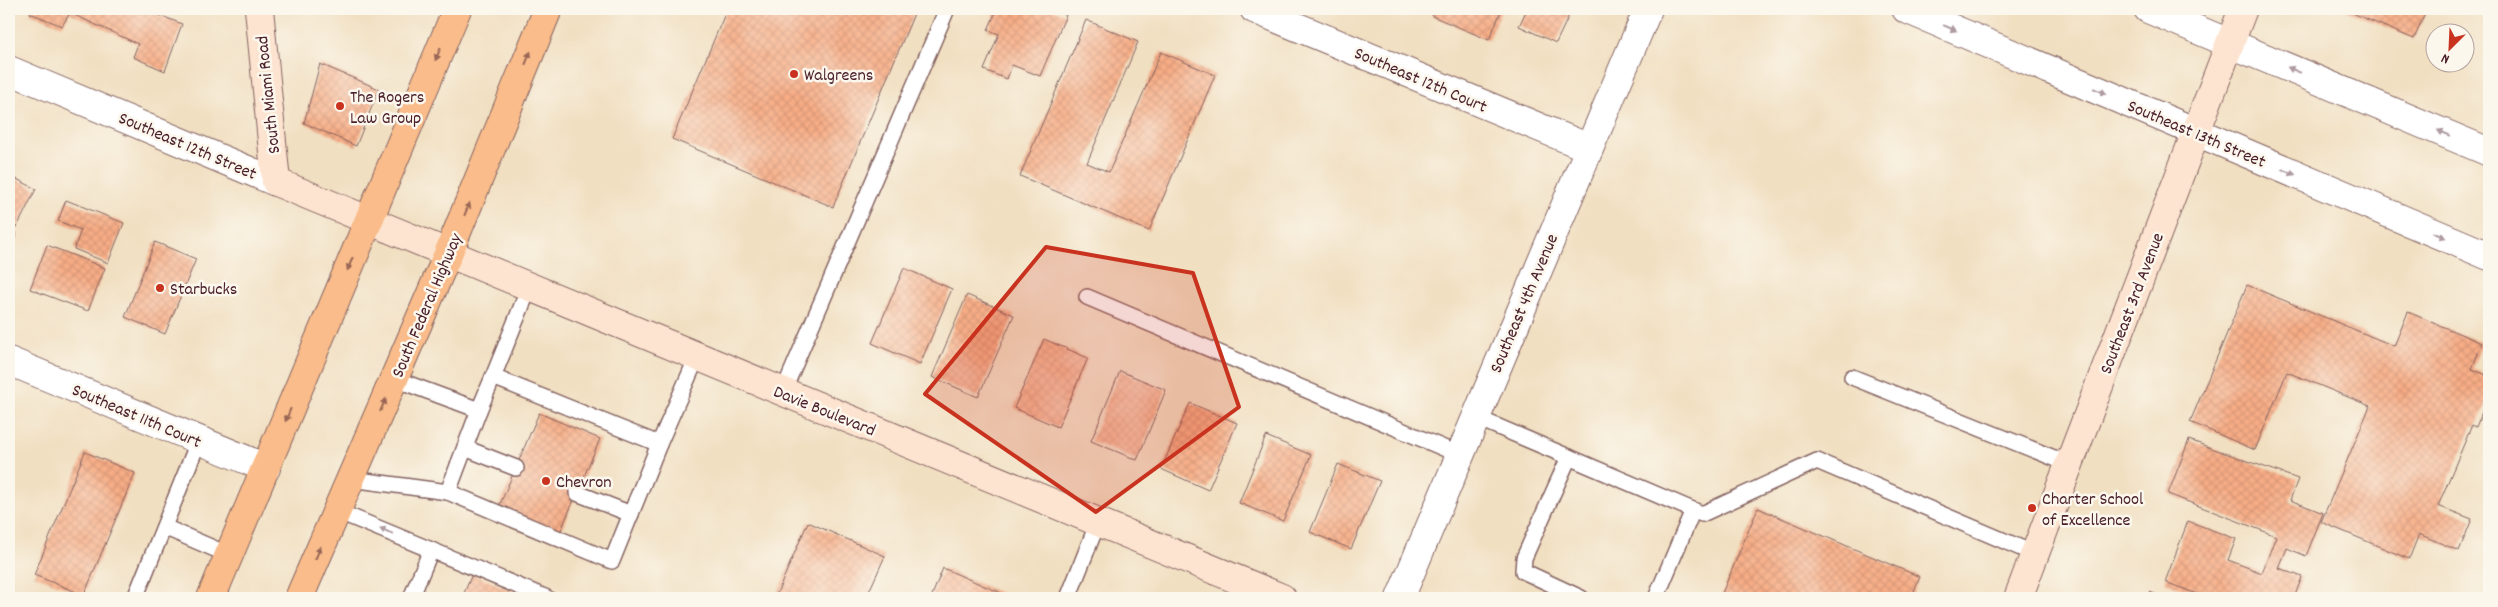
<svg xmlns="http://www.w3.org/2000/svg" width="2498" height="607" font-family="Dekko,sans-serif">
	<defs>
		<pattern id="building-cross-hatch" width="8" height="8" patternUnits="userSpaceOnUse" patternTransform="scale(1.25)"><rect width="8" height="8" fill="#f7ad86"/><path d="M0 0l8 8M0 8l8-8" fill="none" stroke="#d59474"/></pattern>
	</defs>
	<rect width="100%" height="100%" fill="#fbf7ec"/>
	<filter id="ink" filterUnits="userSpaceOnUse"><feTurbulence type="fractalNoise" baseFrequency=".02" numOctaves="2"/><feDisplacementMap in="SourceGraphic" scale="10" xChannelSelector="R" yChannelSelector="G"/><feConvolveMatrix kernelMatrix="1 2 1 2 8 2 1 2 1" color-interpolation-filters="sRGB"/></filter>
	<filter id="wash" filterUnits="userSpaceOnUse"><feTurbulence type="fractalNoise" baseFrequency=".0096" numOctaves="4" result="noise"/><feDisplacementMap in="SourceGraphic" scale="20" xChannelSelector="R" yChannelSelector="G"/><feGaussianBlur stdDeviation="1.12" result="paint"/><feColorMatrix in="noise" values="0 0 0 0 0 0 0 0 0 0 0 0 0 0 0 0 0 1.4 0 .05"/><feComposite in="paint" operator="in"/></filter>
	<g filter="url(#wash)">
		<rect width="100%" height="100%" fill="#f1dfc1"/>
		<g id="blocks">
			<g fill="url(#building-cross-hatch)">
				<path d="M32 9H144L182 24 165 71 133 57 138 44 70 13 62 26 30 13Z"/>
				<path d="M727 9H916L833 207 672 139Z"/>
				<path d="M997 9H1052L1066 15 1040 76 1012 65 1007 79 984 70 999 34 988 30Z"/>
				<path d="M1435 9H1502L1489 40 1432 16Z"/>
				<path d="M1527 9H1572L1556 43 1519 26Z"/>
				<path d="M2343 9H2427L2414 39Z"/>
				<path d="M1086 20 1138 42 1087 163 1109 172 1161 52 1215 75 1149 231 1020 176Z"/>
				<path d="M320 64 379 89 356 146 304 123Z"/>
				<path d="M9 175 36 189 17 227 9 222Z"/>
				<path d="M66 200 124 223 108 263 74 249 81 230 58 221Z"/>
				<path d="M9 230 17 234 9 250Z"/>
				<path d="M155 242 196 259 165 334 125 317Z"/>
				<path d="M47 245 105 268 88 311 30 289Z"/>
				<path d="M904 268 952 289 920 364 872 343Z"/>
				<path d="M2247 285 2394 346 2408 312 2482 343 2472 369 2489 376V395L2476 427 2472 425 2438 506 2472 519 2459 551 2419 534 2409 559 2321 522 2370 406 2287 372 2255 450 2190 422Z"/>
				<path d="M967 295 1014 315 978 397 932 377Z"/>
				<path d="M1044 339 1088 358 1058 427 1014 408Z"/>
				<path d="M1120 371 1166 390 1137 460 1091 441Z"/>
				<path d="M1190 403 1237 423 1208 490 1161 469Z"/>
				<path d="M539 413 600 439 559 535 498 509Z"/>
				<path d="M1266 436 1311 455 1283 521 1239 503Z"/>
				<path d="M2189 440 2298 479 2290 500 2323 513 2306 556 2287 548 2279 568 2302 577 2294 598H2208L2165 582 2188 521 2236 539 2228 560 2262 573 2276 536 2168 494Z"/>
				<path d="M85 452 135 473 84 595 34 575Z"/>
				<path d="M1338 464 1380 481 1351 549 1310 532Z"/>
				<path d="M1758 508 1920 577 1911 598H1720Z"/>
				<path d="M808 522 885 556 866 598H775Z"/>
				<path d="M943 568 1003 594 1001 598H931Z"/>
				<path d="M472 574 530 598H462Z"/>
				<path d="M2150 592 2165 598H2147Z"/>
			</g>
		</g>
	</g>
	<g filter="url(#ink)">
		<use href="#blocks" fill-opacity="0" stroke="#846260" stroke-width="1"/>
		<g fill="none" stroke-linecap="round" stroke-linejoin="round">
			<g stroke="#846260" stroke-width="18">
				<g id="lane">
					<path d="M1087 297 1460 455"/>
					<path d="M493 377 529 288"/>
					<path d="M1852 377 2069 464"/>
					<path d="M395 379 479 410 493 377 659 444 697 357"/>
					<path d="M783 392 947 9"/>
					<path d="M1475 417 1702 514 1817 461 2035 554"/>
					<path d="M465 448 516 468"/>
					<path d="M1569 457 1524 558 1523 571 1581 598"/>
					<path d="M351 479 448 492 479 410"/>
					<path d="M448 492 612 561 659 444"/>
					<path d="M577 493 631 514"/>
					<path d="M337 511 547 598"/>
					<path d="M164 527 229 555"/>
					<path d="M135 598 199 440"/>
					<path d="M411 598 431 550"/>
					<path d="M1068 598 1098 522"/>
					<path d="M1656 598 1693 510"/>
				</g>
			</g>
			<g stroke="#846260" stroke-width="30">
				<g id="street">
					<path d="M1254 9 1589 148"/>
					<path d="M1906 9 2489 256"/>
					<path d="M2148 9 2489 152"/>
					<path d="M9 70 276 182"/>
					<path d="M9 361 266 468"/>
					<path d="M1400 598 1648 9"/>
				</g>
			</g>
			<g stroke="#846260" stroke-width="30">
				<g id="secondary">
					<path d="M259 9 276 182 1282 598"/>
					<path d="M2018 598 2243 9"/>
				</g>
			</g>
			<g stroke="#846260" stroke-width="30">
				<g id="primary">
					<path d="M211 598 457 9"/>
					<path d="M299 598 448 254 548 9"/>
				</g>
			</g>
			<use href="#lane" stroke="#fff" stroke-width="15"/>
			<use href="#street" stroke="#fff" stroke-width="28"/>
			<use href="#secondary" stroke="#fde4d0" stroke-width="28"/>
			<use href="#primary" stroke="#f9bc8a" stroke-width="28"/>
		</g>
		<defs><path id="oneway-solid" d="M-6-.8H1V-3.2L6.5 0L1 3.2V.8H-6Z" transform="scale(1.25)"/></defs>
		<g fill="#ae9aa0">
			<use href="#oneway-solid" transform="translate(1950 28) rotate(23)"/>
			<use href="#oneway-solid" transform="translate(2294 70) rotate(-157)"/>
			<use href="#oneway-solid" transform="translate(2100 91) rotate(23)"/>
			<use href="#oneway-solid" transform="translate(2444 133) rotate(-157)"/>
			<use href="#oneway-solid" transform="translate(2289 172) rotate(23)"/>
			<use href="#oneway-solid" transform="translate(2439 235) rotate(23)"/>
			<use href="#oneway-solid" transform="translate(386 531) rotate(-157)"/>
		</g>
		<g fill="#996656">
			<use href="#oneway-solid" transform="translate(438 54) rotate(113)"/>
			<use href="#oneway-solid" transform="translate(528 58) rotate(-68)"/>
			<use href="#oneway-solid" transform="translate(467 209) rotate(-68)"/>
			<use href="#oneway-solid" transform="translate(350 264) rotate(112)"/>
			<use href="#oneway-solid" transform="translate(383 405) rotate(-66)"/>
			<use href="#oneway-solid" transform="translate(288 415) rotate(112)"/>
			<use href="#oneway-solid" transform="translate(318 553) rotate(-67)"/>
		</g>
	</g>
	<path fill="#c8321e" fill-opacity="0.2" stroke="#c8321e" stroke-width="4" stroke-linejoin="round" d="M1046 247 1193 273 1239 407 1096 512 925 394Z"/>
	<g fill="#c8321e" stroke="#fbf7ec" stroke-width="2">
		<circle cx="794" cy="74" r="5"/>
		<circle cx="340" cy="106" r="5"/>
		<circle cx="160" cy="288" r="5"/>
		<circle cx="546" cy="481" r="5"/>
		<circle cx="2032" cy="508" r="5"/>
	</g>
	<g text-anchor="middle" stroke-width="5" stroke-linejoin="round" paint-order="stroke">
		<g font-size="18" fill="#4a1f2b" stroke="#fbf7ec" text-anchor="start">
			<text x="804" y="80">Walgreens</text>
			<text x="350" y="102">The Rogers<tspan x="350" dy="21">Law Group</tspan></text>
			<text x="170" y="294">Starbucks</text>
			<text x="556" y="487">Chevron</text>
			<text x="2042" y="504">Charter School<tspan x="2042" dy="21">of Excellence</tspan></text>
		</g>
		<g font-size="18" fill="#4a1f2b" stroke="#fbf7ec">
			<text transform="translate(1421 79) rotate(23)" y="6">Southeast 12th Court</text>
			<text transform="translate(267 95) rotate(-96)" y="6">South Miami Road</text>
			<text transform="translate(2197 133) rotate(23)" y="6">Southeast 13th Street</text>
			<text transform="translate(188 145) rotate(23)" y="6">Southeast 12th Street</text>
			<text transform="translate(1523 303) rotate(-67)" y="6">Southeast 4th Avenue</text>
			<text transform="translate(2131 303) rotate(-69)" y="6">Southeast 3rd Avenue</text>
			<text transform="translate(426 305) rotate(-67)" y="6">South Federal Highway</text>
			<text transform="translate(825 410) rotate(22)" y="6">Davie Boulevard</text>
			<text transform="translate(137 415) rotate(23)" y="6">Southeast 11th Court</text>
		</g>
	</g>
	<rect width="2498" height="607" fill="none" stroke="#fbf7ec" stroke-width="30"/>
	<g transform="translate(2450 48) rotate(204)"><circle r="24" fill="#fbf7ec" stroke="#b4a19f"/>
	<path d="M0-4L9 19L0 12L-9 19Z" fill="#c8321e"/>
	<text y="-8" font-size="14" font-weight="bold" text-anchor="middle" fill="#4a1f2b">N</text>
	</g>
</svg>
